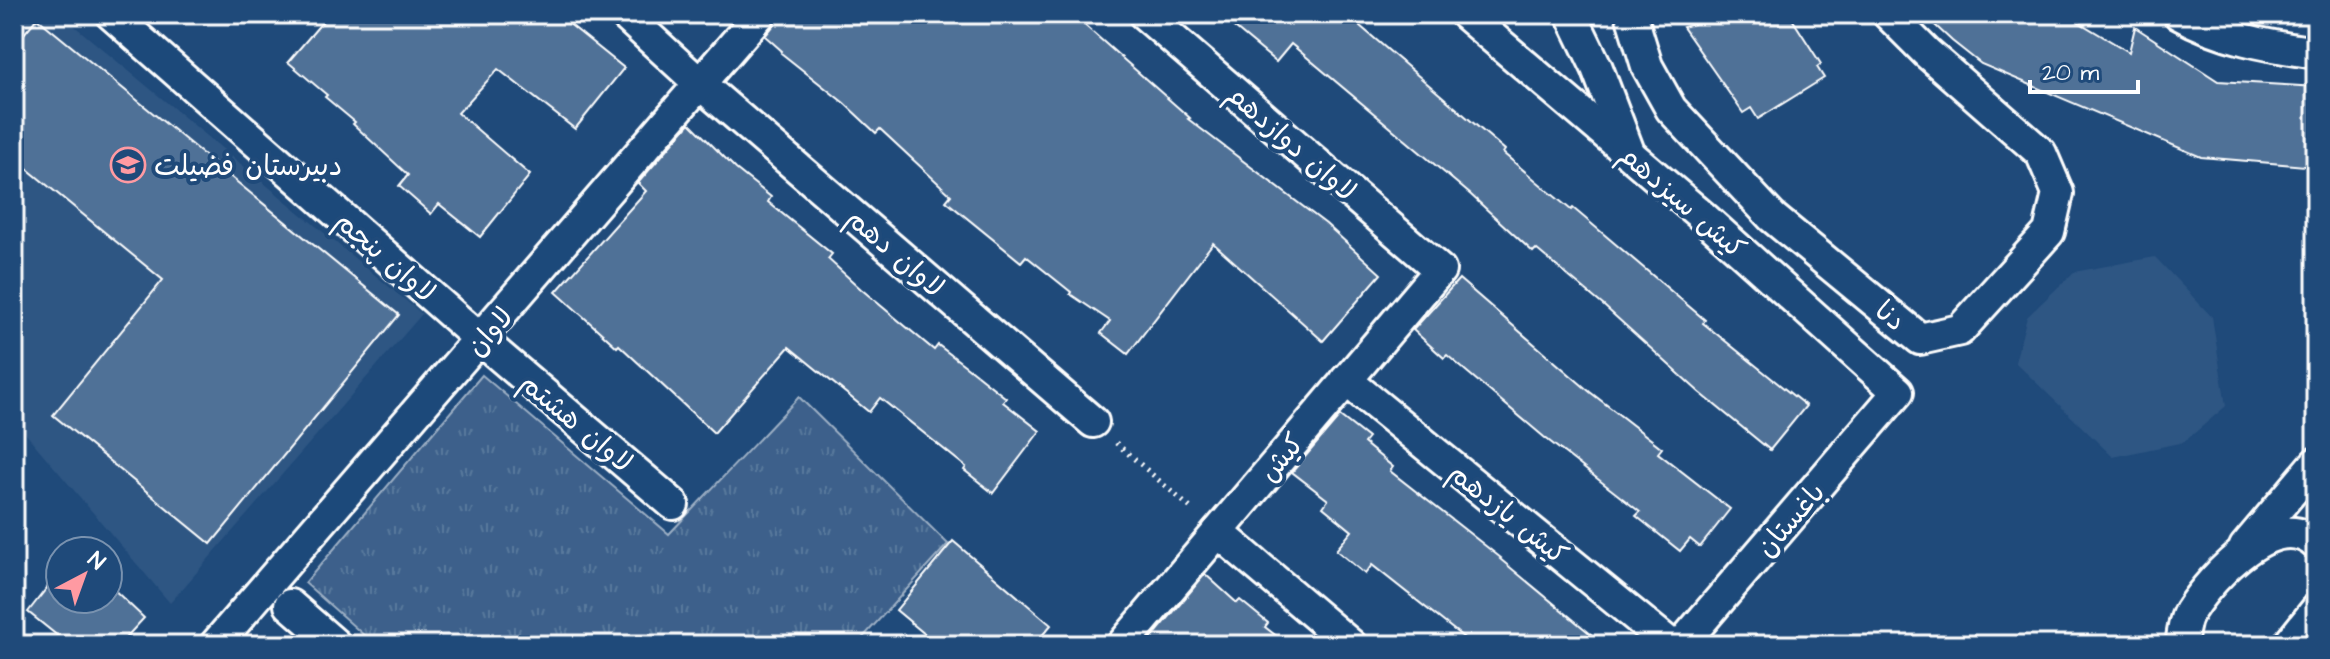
<svg xmlns="http://www.w3.org/2000/svg" width="2330" height="659" font-family="'Architects Daughter','Playpen Sans Arabic',sans-serif">
	<defs>
		<pattern id="park-tufts" width="24" height="20" patternUnits="userSpaceOnUse" patternTransform="scale(2)"><rect width="24" height="20" fill="#3c618b"/><path d="M3 7l-1-3M5 7V3M7 7l1-3M15 17l-1-3M17 17v-4M19 17l1-3" fill="none" stroke="#59799c"/></pattern>
	</defs>
	<rect width="100%" height="100%" fill="#1f4a7a"/>
	<filter id="ink" filterUnits="userSpaceOnUse"><feTurbulence type="fractalNoise" baseFrequency=".0125" numOctaves="2"/><feDisplacementMap in="SourceGraphic" scale="16" xChannelSelector="R" yChannelSelector="G"/><feConvolveMatrix kernelMatrix="1 2 1 2 8 2 1 2 1" color-interpolation-filters="sRGB"/></filter>
	<g filter="url(#ink)">
		<g fill="#2e5683">
			<path d="M15 14H60L422 314 170 603 14 420Z"/>
			<path d="M2155 257 2212 317 2226 406 2184 442 2113 457 2015 362 2027 317 2074 272Z"/>
		</g>
		<path fill="url(#park-tufts)" stroke="#9eb0c5" stroke-width="2" d="M482 375 669 534 799 397 948 544 856 645H375L305 583Z"/>
		<g fill="#507197" stroke="#fff" stroke-width="2">
			<path d="M329 14H557L624 68 575 129 498 69 458 113 530 175 480 237 439 204 431 214 399 186 408 175 353 124 355 122 325 97 327 95 288 62Z"/>
			<path d="M778 14H1072L1190 118 1188 119 1326 224 1381 274 1323 341 1213 243 1128 354 1101 333 1110 321 1070 294 1071 292 1026 256 1021 262 946 201 951 195 880 129 876 133 844 103 781 53 782 51 765 36 774 25Z"/>
			<path d="M1218 14H1346L1505 150 1503 153 1571 210 1573 208 1705 320 1703 323 1806 406 1770 450 1699 392 1604 306 1536 249 1533 252 1471 195 1291 44 1276 62Z"/>
			<path d="M1692 14H1789L1821 64 1817 67 1824 78 1758 119 1751 108 1743 113 1683 27 1694 24Z"/>
			<path d="M1923 14H2065L2129 52 2135 27 2218 81 2316 87V167L2201 157 1981 64 1952 41Z"/>
			<path d="M37 18 399 315 211 544 53 415 163 280 14 158V46Z"/>
			<path d="M690 123 736 169 771 197 768 202 832 254 828 259 861 289 934 350 938 345 967 367 1006 398 1003 402 1040 431 993 493 964 470 966 467 880 398 869 412 789 347 714 433 619 345 617 347 556 292 646 191 638 183Z"/>
			<path d="M1459 279 1590 392 1662 448 1658 453 1730 509 1700 547 1690 539 1680 551 1636 516 1640 512 1544 437 1447 355 1444 358 1413 330Z"/>
			<path d="M1340 416 1368 438 1364 443 1393 467 1390 471 1501 558 1500 559 1604 645H1473L1372 565 1365 574 1336 550 1352 531 1323 507 1328 500 1292 472Z"/>
			<path d="M953 541 1051 625 1034 645H938L896 610Z"/>
			<path d="M60 571V599H108V584L144 618 119 645H69L28 612Z"/>
			<path d="M1205 574 1237 603 1240 600 1268 623 1265 627 1288 645H1146Z"/>
		</g>
		<g fill="none" stroke-linecap="round" stroke-linejoin="round">
			<g stroke="#fff" stroke-width="36">
				<g id="minor">
					<path d="M111 14 481 340 673 504"/>
					<path d="M624 14 699 83 1093 422"/>
					<path d="M1465 14 1701 215 1898 392 1681 645"/>
					<path d="M1571 14 1597 68 1629 152"/>
					<path d="M1631 14 1647 66 1671 109 1772 217 1920 339 1960 330 2049 232 2058 193 2041 153 1927 53 1888 14"/>
					<path d="M2179 14C2221 38 2269 46 2316 53"/>
					<path d="M1346 380 1671 645"/>
					<path d="M1218 532 1351 645"/>
					<path d="M2245 547 2316 463"/>
					<path d="M290 605 336 645"/>
					<path d="M215 645 760 14"/>
					<path d="M1122 645 1440 270 1144 14"/>
					<path d="M2181 645C2183 634 2184 618 2191 609 2211 578 2277 505 2316 544"/>
					<path d="M2288 645 2316 610"/>
				</g>
			</g>
			<path stroke="#fff" stroke-width="5" stroke-dasharray="2 6" stroke-linecap="butt" d="M1116 443 1193 510"/>
			<use href="#minor" stroke="#1f4a7a" stroke-width="30"/>
		</g>
	</g>
	<defs>
		<g id="school-ring" transform="scale(1.8)"><circle r="9.5" fill="#1f4a7a" stroke="#ff9aa2" stroke-width="1.5"/><path d="M0-5L7-2L0 1L-7-2ZM-4 1L0 2.5L4 1V4Q0 6-4 4Z" fill="#ff9aa2"/></g>
	</defs>
	<g fill-rule="evenodd">
		<use href="#school-ring" x="128" y="165"/>
	</g>
	<g text-anchor="middle" stroke-width="8" stroke-linejoin="round" paint-order="stroke">
		<g font-size="28" fill="#fff" stroke="#1f4a7a">
			<text transform="translate(1292 142) rotate(41)" y="10">لاوان دوازدهم</text>
			<text transform="translate(1683 201) rotate(41)" y="10">کیش سیزدهم</text>
			<text transform="translate(896 252) rotate(41)" y="10">لاوان دهم</text>
			<text transform="translate(386 256) rotate(41)" y="10">لاوان پنجم</text>
			<text transform="translate(1891 315) rotate(39)" y="10">دنا</text>
			<text transform="translate(489 331) rotate(-49)" y="10">لاوان</text>
			<text transform="translate(577 422) rotate(40)" y="10">لاوان هشتم</text>
			<text transform="translate(1281 457) rotate(-50)" y="10">کیش</text>
			<text transform="translate(1509 513) rotate(39)" y="10">کیش یازدهم</text>
			<text transform="translate(1790 519) rotate(-49)" y="10">باغستان</text>
		</g>
		<g font-size="28" fill="#fff" stroke="#1f4a7a" text-anchor="start">
			<text x="154" y="175">دبیرستان فضیلت</text>
		</g>
	</g>
	<rect width="2330" height="659" fill="none" stroke="#1f4a7a" stroke-width="48"/>
	<rect x="24" y="24" width="2282" height="611" fill="none" stroke="#fff" stroke-width="3" filter="url(#ink)"/>
	<g transform="translate(84 575) rotate(41)"><circle r="38" fill="#1f4a7a" stroke="#7992af" stroke-width="2"/>
	<path d="M0-6L14 30L0 20L-14 30Z" fill="#ff9aa2"/>
	<text y="-12" font-size="22" font-weight="bold" text-anchor="middle" fill="#ffffff">N</text>
	</g>
	<path d="M2030 80v12h108v-12" fill="none" stroke="#ffffff" stroke-width="4"/>
	<text x="2042" y="80" font-size="24" fill="#ffffff" stroke="#1f4a7a" stroke-width="6" paint-order="stroke">20 m</text>
</svg>
